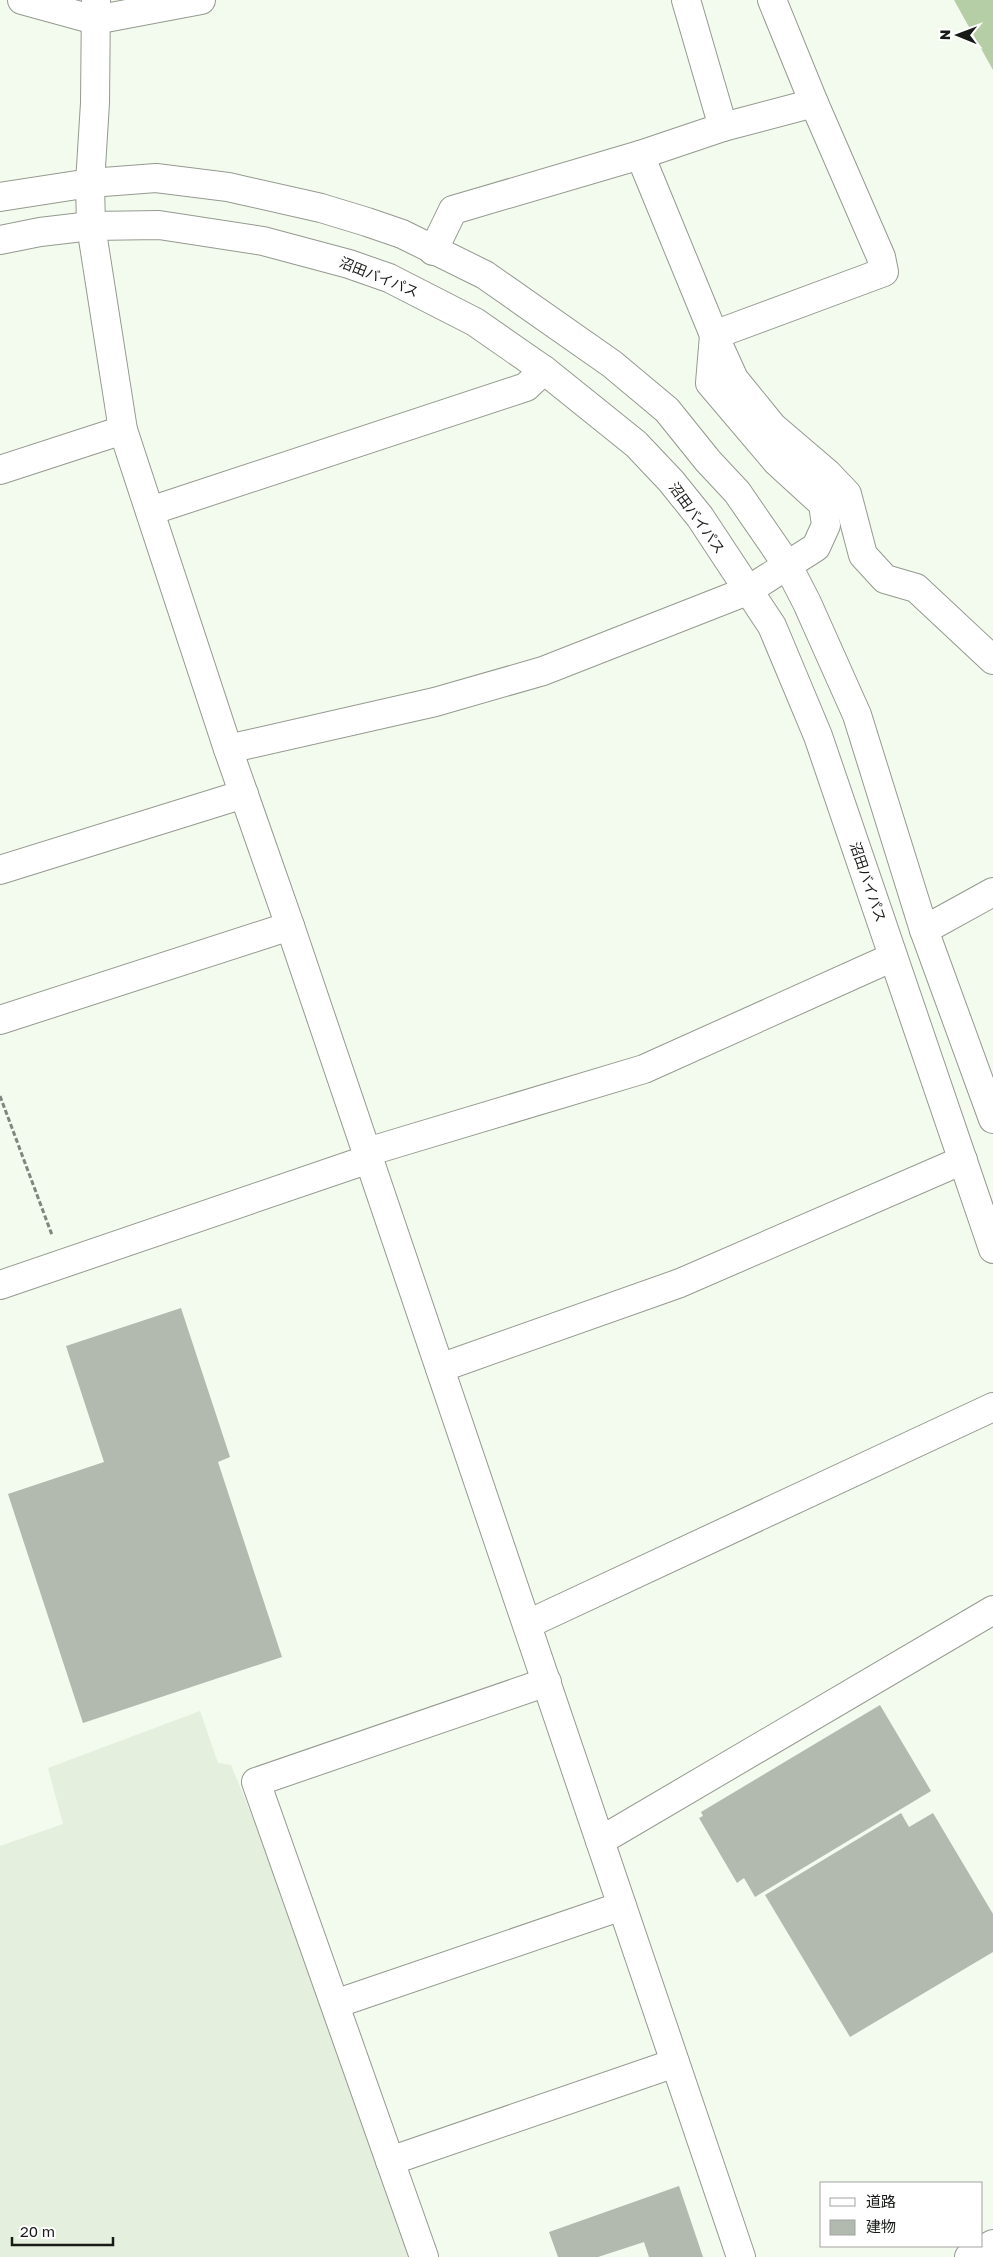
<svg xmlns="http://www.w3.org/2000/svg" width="993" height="2257" font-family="'Golos Text','Noto Sans JP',sans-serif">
	<rect width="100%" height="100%" fill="#f3faee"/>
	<path fill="#e4efdd" d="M200 1711 218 1763 231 1765 254 1821 410 2257H0V1846L63 1824 48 1768Z"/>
	<path fill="#b6cea5" d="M954 0H993V70Z"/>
	<g fill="#b2b9ae">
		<path d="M181 1308 230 1457 218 1462 282 1657 83 1723 8 1494 104 1462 66 1346Z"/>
		<path d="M880 1705 931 1791 755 1897 744 1878 737 1883 699 1818 703 1816 701 1812Z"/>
		<path d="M901 1813 909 1827 933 1813 993 1914V1952L850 2037 765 1895Z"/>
		<path d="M679 2186 703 2257H649L644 2242 598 2257H558L549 2232Z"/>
	</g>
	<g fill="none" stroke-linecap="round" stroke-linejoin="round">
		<g stroke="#949a8f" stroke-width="30">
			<g id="minor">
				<path d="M22 0 95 20 201 0"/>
				<path d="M686 0 723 127"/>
				<path d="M640 155 714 335 734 379 773 427 828 474 847 494 863 555 885 579 916 588 993 660"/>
				<path d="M433 251 453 210 640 155 723 127 814 103 772 0"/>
				<path d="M0 470 123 430"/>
				<path d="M150 511 526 387 544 370"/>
				<path d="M228 749 435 702 543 671 747 591 816 547 826 525 823 504 777 462 710 383 714 335 884 272 881 257 814 103"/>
				<path d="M0 870 244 794"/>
				<path d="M924 930 993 892"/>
				<path d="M0 1020 290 926"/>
				<path d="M367 1152 644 1069 893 957"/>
				<path d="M0 1285 369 1159"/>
				<path d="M440 1368 680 1283 963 1160"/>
				<path d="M528 1624 993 1407"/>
				<path d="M600 1841 993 1610"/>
				<path d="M335 2004 622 1906"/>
				<path d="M390 2161 675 2063"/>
				<path d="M424 2257 256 1782 547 1682"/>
				<path d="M969 2257 993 2244"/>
			</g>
		</g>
		<g stroke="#949a8f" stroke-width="30">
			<g id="tertiary">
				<path d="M96 0 95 103 90 183 91 226 123 430 228 749 290 926 741 2257"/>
				<path d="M0 197 90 183 156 178 228 187 321 208 367 222 402 234 485 275 612 364 667 410 708 461 737 492 788 566 807 603 857 715 924 930 993 1119"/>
				<path d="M0 240 40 232 91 226 159 225 263 241 349 264 389 278 475 322 544 370 636 444 671 481 700 517 772 626 818 736 993 1249"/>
			</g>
		</g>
		<path stroke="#80857d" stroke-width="3" stroke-dasharray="5 2.5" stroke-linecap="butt" d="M0 1096 52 1235"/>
		<use href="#minor" stroke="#fff" stroke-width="28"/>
		<use href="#tertiary" stroke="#fff" stroke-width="28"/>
	</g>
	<g text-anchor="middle" stroke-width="4.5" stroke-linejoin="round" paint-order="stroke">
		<g font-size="14" fill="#171a16" stroke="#fff">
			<text transform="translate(379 277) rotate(22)" y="5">沼田バイパス</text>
			<text transform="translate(697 518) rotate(54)" y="5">沼田バイパス</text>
			<text transform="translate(868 882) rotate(71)" y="5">沼田バイパス</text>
		</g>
	</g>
	<rect x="820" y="2182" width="162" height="65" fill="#ffffff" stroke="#a2a3a2"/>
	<rect x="830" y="2198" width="25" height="8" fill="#ffffff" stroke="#a2a3a2"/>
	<text x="866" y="2207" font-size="15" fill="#171a16">道路</text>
	<rect x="830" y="2220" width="25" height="15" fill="#b2b9ae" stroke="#a2a3a2"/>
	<text x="866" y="2232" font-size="15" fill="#171a16">建物</text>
	<g transform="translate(958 35) rotate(271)" stroke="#ffffff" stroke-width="4" paint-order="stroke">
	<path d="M0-4L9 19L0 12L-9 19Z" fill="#171a16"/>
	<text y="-8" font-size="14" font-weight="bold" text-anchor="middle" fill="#171a16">N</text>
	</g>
	<path d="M12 2237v8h101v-8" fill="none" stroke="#171a16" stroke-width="2.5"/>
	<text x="20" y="2237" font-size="15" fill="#171a16" stroke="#ffffff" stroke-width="4" paint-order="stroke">20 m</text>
</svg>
